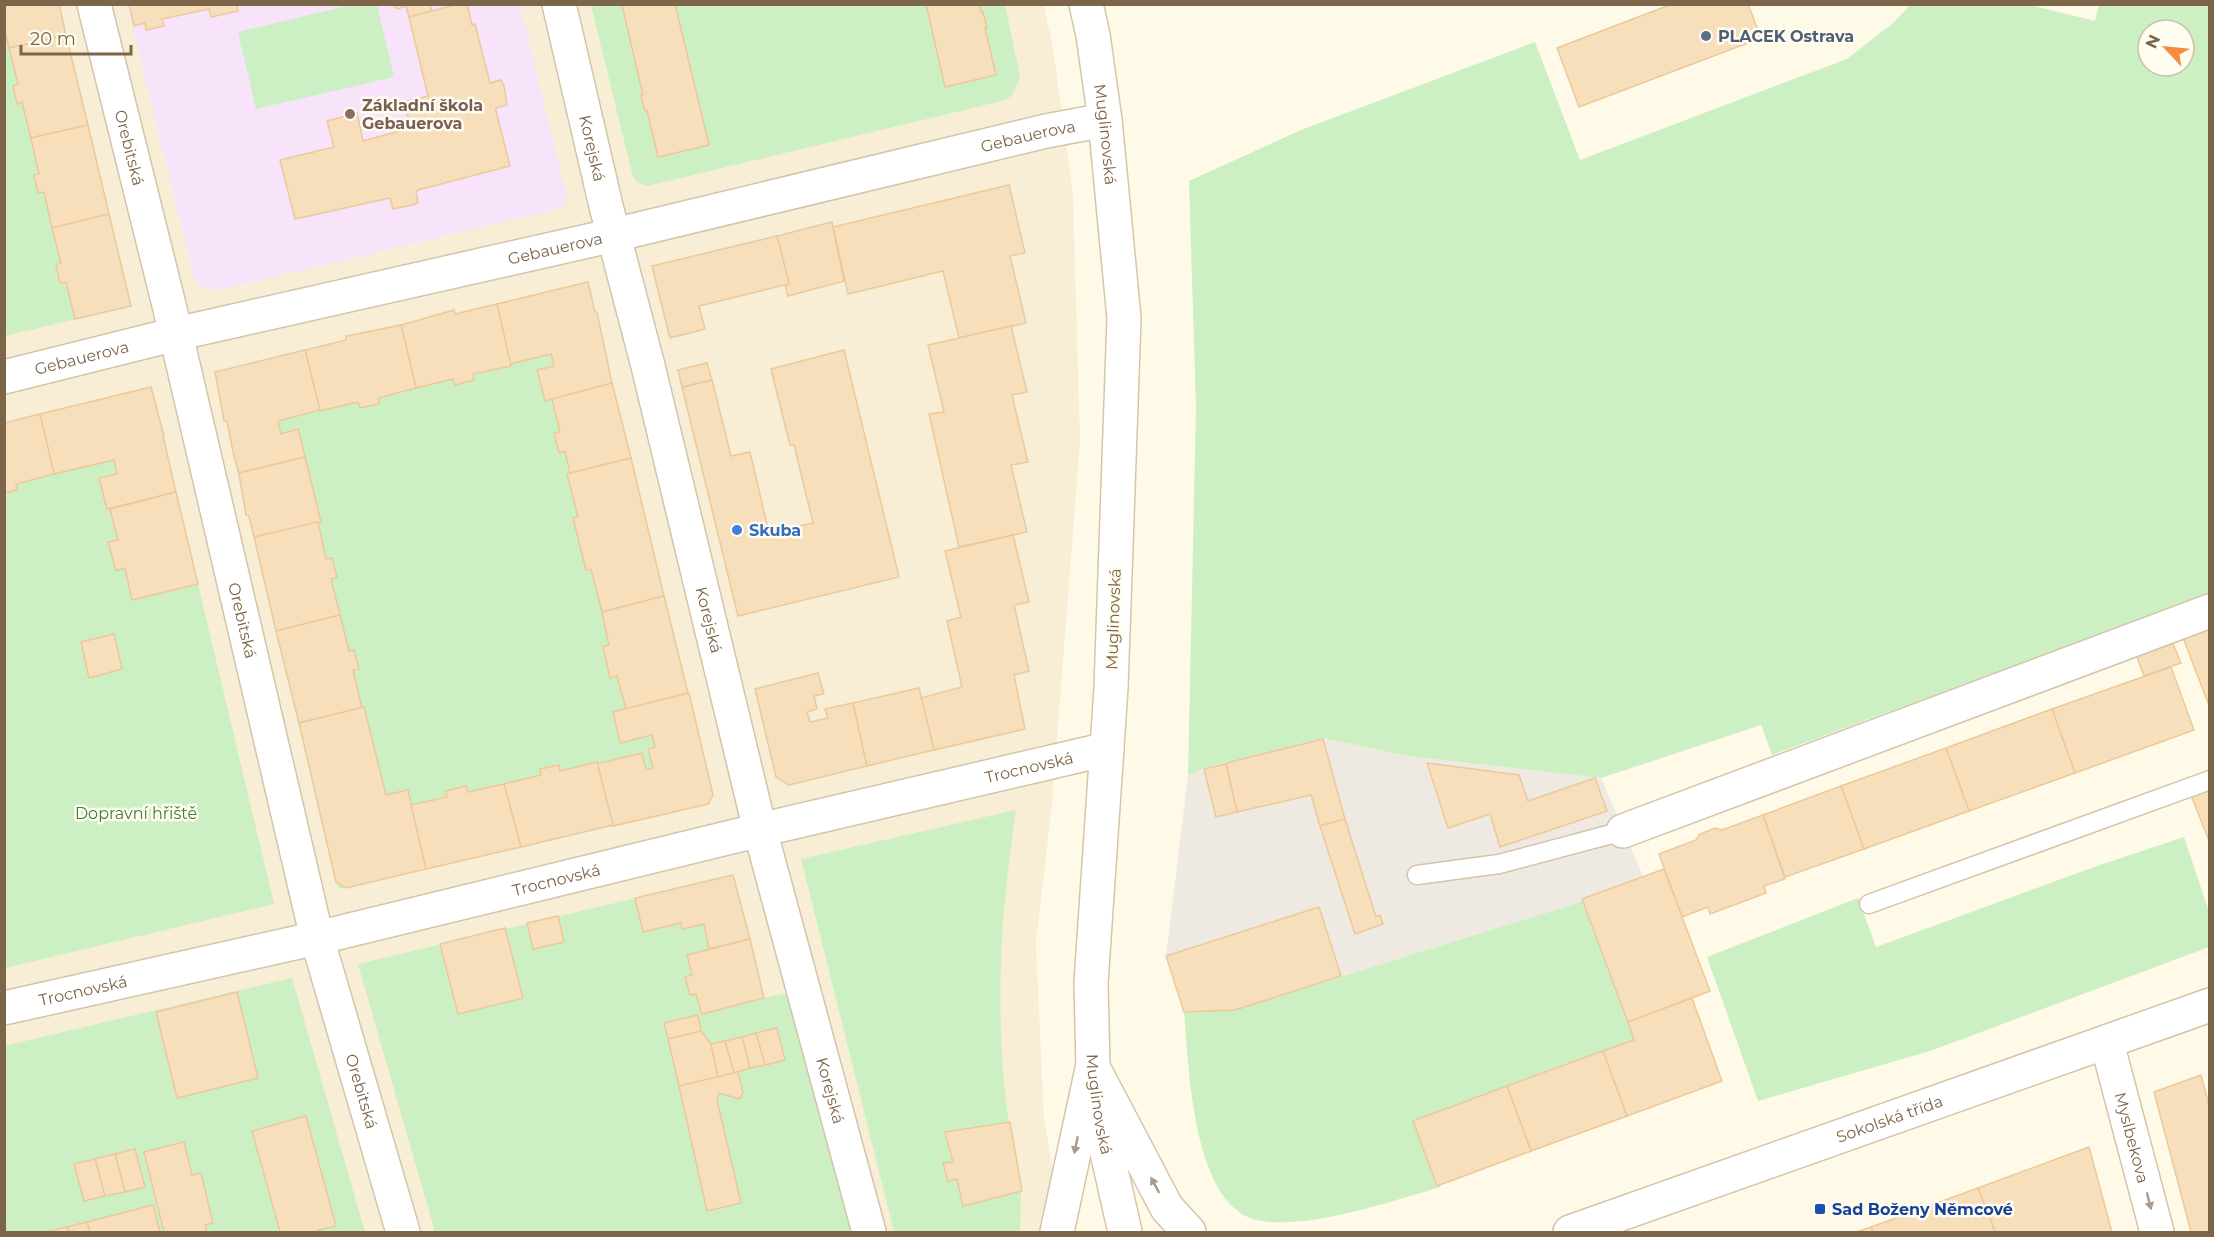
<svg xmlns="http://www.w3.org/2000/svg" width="2214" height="1237" font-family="Montserrat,sans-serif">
	<rect width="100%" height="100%" fill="#fffae7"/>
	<path fill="#f7eed5" d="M5 5H1044L1053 48 1073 195 1080 442 1052 804 1036 943 1044 1119 1056 1187 1050 1232H5Z"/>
	<path fill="#efeae1" d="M1323 738 1407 756 1601 778 1644 878 1584 901 1235 1010 1184 1012 1166 956 1188 775 1204 768Z"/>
	<path fill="#f7e4fb" d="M127 5H520L567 198 565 204 561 208 383 251 219 290 205 289 195 281 193 273Z"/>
	<g fill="#ccefc3" fill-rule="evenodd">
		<path d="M355 4 377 5 394 77 256 109 238 32Z"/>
		<path d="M4 5H59L131 306 5 336Z"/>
		<path d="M591 5H1005L1020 76 1013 94 1006 100 647 186 637 182 633 177Z"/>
		<path d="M1910 5H2030L2095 21 2099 5H2209V594L1772 755 1761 725 1601 778 1407 756 1323 738 1204 768 1188 775 1196 407 1189 181 1301 130 1535 42 1580 160 1847 59 1893 23ZM2148 30H2184V66H2148Z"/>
		<path d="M588 282 595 312H597L612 383 713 795 708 804 338 889 254 536 249 516 246 515 227 421H224L215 372 346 340V336L365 332 366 334 454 310 455 314Z"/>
		<path d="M151 387 164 436 163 437 274 904 5 968 4 423Z"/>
		<path d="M1016 810C1001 909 995 1002 1006 1102 1010 1131 1017 1161 1022 1191L1021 1192 1020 1232H894L801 859Z"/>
		<path d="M2184 837 2209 912V947L1933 1050 1758 1101 1707 957 1858 898 1876 947 2094 867Z"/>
		<path d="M733 875 764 998 796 991 859 1232H435L358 964Z"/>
		<path d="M1584 901 1636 1041 1417 1124 1441 1187C1391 1201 1306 1231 1257 1220 1192 1205 1189 1066 1184 1012L1235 1010Z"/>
		<path d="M292 978 365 1232H5L4 1046Z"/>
	</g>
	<g fill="#f7dfbc" stroke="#ecc99a" stroke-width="1.5">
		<path d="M4 4H59L66 35 9 48 4 28Z"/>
		<path d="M129 4H237L238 11 211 17 209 9 162 19 164 26 146 30 145 23 134 26Z"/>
		<path d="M391 4H430L432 11 409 17 406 6 398 9Z"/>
		<path d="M458 4H467L472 25 475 24 490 83 501 80 504 86 507 105 496 108V111L510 166 418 190 416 192 418 203 412 205 393 209 390 198 295 219 280 160 334 147 327 121 357 113 363 141 411 128 404 102 428 96 409 17Z"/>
		<path d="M619 4H675L709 145 658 157 647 110 645 111 641 95H643L622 5Z"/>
		<path d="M926 4H979L981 12H983L987 28H985L996 75 945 87Z"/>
		<path d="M1672 4H1748L1761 38 1579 107 1557 48Z"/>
		<path d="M66 35 88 125 31 138 22 102 17 104 13 86 18 84 9 48Z"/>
		<path d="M88 125 109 214 52 228 44 192 38 193 34 175 39 174 31 138Z"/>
		<path d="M1009 185 1025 253 1010 256 1026 323 959 338 943 271 848 294 833 227Z"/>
		<path d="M109 214 131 306 75 319 66 282 60 283 56 265 61 263 52 228Z"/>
		<path d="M832 222 844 281 788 296 785 285 789 284 777 236Z"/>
		<path d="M777 236 789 284 699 306 705 329 670 338 652 266Z"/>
		<path d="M588 282 595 312H597L612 383 545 401 537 370 554 366 551 354 510 364 497 304Z"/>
		<path d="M497 304 511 366 473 374 474 380 455 385 453 379 416 388 401 325 454 310 455 314Z"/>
		<path d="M401 325 416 388 378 398 379 404 360 408 358 402 320 411 305 350 346 340V336Z"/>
		<path d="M1011 326 1027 392 1012 395 1028 462 1011 465 1027 532 959 547 929 414 944 412 928 345Z"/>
		<path d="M305 350 320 410 278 421 281 434 298 429 305 457 239 473 233 452 227 421H224L215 372Z"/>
		<path d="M844 350 899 577 738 616 682 387 712 380 731 456 750 452 769 533 813 523 794 445H790L771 369Z"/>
		<path d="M707 363 712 380 682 387 678 370Z"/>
		<path d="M612 383 631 458 570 473 565 451 559 453 554 433 560 432 552 399Z"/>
		<path d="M151 387 164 436H163L176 492 107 509 99 478 117 474 114 460 54 474 40 414Z"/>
		<path d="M40 414 54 474 16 484 17 490 4 493V423Z"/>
		<path d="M305 457 321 522 254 537 249 516 246 515 239 473Z"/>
		<path d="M631 458 664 596 602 612 591 569 586 570 573 518 578 517 567 474Z"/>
		<path d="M176 492 198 584 132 600 125 568 116 571 108 542 118 540 110 509Z"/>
		<path d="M318 522 326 559 332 558 337 577 331 579 340 615 276 631 254 537Z"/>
		<path d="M1013 535 1029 602 1014 605 1029 671 1014 675 1025 729 934 750 921 698 962 687 947 621 961 617 945 551Z"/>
		<path d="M664 596 688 693 626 709 617 676 610 678 603 647 609 645 602 612Z"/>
		<path d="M340 615 349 651 354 650 359 669 353 670 362 708 299 723 276 631Z"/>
		<path d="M2210 619V708L2180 630Z"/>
		<path d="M114 634 122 669 89 678 81 642Z"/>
		<path d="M2169 634 2181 663 2144 676 2133 646Z"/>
		<path d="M2171 667 2194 730 2075 773 2052 709Z"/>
		<path d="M818 673 824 694 814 696 817 709 807 712 810 722 828 718 825 709 853 703 867 766 789 785 776 777 755 689Z"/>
		<path d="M919 688 934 750 867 766 853 703Z"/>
		<path d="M689 693 713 795 708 804 613 826 597 764 642 753 646 770 653 768 648 749 655 747 652 735 620 743 613 712Z"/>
		<path d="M364 707 386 795 408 790 426 869 346 888 336 882 299 723Z"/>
		<path d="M2052 709 2075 773 1969 811 1946 748Z"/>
		<path d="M1323 739 1345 819 1320 826 1311 795 1237 812 1226 763Z"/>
		<path d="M1946 748 1969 811 1864 849 1841 786Z"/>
		<path d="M597 762 613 825 521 847 504 784 541 775 540 769 559 765 560 771Z"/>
		<path d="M1427 763 1519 775 1528 801 1595 778 1607 811 1500 847 1490 814 1448 828Z"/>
		<path d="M1226 764 1237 812 1216 817 1204 769Z"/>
		<path d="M504 784 521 847 426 869 411 805 447 797 446 791 466 786 468 792Z"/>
		<path d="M1841 786 1864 849 1785 877 1763 815Z"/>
		<path d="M2210 786V843L2190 793Z"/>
		<path d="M1763 815 1785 879 1764 886 1766 893 1710 914 1708 907 1682 917 1659 854 1696 840 1700 834 1715 828 1722 830Z"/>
		<path d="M1345 819 1376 917 1380 915 1383 924 1355 934 1320 826Z"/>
		<path d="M1664 869 1710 991 1628 1022 1582 899Z"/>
		<path d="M733 875 750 939 709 949 704 924 682 929 681 923 643 932 635 898Z"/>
		<path d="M1319 907 1341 976 1235 1010 1184 1012 1166 956Z"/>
		<path d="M558 916 564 942 533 949 527 923Z"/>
		<path d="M505 928 523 998 458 1014 440 944Z"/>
		<path d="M750 939 764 998 702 1014 696 994 690 995 685 977 692 975 687 955Z"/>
		<path d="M237 992 258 1078 177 1098 156 1012Z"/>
		<path d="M1692 998 1722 1081 1627 1116 1603 1051 1634 1040 1628 1022Z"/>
		<path d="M698 1015 701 1031 668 1039 664 1023Z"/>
		<path d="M777 1028 785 1060 765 1065 756 1033Z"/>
		<path d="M701 1031 711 1044 718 1077 679 1086 668 1039Z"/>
		<path d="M756 1033 765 1065 750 1068 742 1037Z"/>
		<path d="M742 1037 750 1068 734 1073 725 1041Z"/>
		<path d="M725 1041 734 1073 718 1077 711 1044Z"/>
		<path d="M1603 1051 1627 1116 1531 1151 1507 1086Z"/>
		<path d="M738 1072 743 1092 740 1099 719 1093 717 1100 741 1203 707 1211 679 1086Z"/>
		<path d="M2201 1075 2210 1109V1232H2191L2154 1092Z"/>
		<path d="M1507 1086 1531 1151 1437 1186 1413 1121Z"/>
		<path d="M306 1116 336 1226 318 1230 319 1232H280L252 1131Z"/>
		<path d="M1010 1122 1022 1191 963 1206 957 1179 948 1181 943 1163 953 1162 945 1132Z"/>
		<path d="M184 1142 192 1175 201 1173 213 1223 205 1225 207 1232H164L144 1152Z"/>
		<path d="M2089 1147 2112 1232H1995L1978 1188Z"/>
		<path d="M135 1149 145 1187 125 1192 115 1154Z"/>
		<path d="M115 1154 125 1192 105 1196 95 1159Z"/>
		<path d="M95 1159 105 1196 84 1201 74 1164Z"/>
		<path d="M1978 1188 1995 1232H1873L1871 1227Z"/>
		<path d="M153 1205 160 1232H90L87 1222Z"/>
		<path d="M87 1222 90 1232H69L67 1227Z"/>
		<path d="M67 1227 69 1232H49V1231Z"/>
		<path d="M1871 1227 1873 1232H1856Z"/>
	</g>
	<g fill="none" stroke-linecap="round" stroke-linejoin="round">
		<g stroke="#d3c4ab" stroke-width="21">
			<g id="service">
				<path d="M1417 875 1499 864 1623 831"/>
				<path d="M1869 904 2210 780"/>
			</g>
		</g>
		<g stroke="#d3c4ab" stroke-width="36">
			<g id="minor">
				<path id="s1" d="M94 4 170 309 317 938 403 1232"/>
				<path id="s2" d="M559 4 606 206 648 366 760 830 869 1232"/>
				<path id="s3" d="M4 377 176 334 614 235 1046 131 1105 120"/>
				<path d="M1623 831 2210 611"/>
				<path id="s4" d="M4 1008 317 938 760 830 1107 749"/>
				<path id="s5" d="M2107 1043 2157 1232"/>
				<path d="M1095 1071 1167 1208 1189 1232"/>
				<path id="s6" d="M1570 1232 2210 1005"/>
			</g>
		</g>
		<g stroke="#d3c4ab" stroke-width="36">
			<path id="tertiary" d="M1057 1232 1092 1069"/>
		</g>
		<g stroke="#d6c6a8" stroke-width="36">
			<g id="secondary">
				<path id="s7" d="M1086 4 1093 35 1105 120 1124 318 1111 688 1091 983 1093 1067 1101 1126 1125 1232"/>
			</g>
		</g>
		<use href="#service" stroke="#fff" stroke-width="18"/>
		<use href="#minor" stroke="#fff" stroke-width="33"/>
		<use href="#tertiary" stroke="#fff" stroke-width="33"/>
		<use href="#secondary" stroke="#fff" stroke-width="33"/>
	</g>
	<defs><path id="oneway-solid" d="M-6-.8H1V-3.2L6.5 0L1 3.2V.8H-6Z" transform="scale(1.5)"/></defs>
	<g fill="#aa9b88">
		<use href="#oneway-solid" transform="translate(1076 1145) rotate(102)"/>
		<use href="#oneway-solid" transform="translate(1155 1185) rotate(-118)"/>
		<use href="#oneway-solid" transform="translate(2149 1201) rotate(76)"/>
	</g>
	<circle fill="#5c6f8a" stroke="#fffcf0" stroke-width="2" cx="1706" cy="36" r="6"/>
	<circle fill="#8d6e63" stroke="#fffcf0" stroke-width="2" cx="350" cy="114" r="6"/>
	<circle fill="#3f7fe0" stroke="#fffcf0" stroke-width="2" cx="737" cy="530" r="6"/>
	<rect fill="#1a4fb4" stroke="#fffcf0" stroke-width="2" x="1814" y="1203" width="12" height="12" rx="3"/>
	<g text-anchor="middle" stroke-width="5" stroke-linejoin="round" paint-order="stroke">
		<g font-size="16" font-weight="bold" fill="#4e5e75" stroke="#fffcf0" text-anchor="start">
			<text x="1718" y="42">PLACEK Ostrava</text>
		</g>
		<g font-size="16" font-weight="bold" fill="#785e54" stroke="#fffcf0" text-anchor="start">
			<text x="362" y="111">Základní škola<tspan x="362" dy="18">Gebauerova</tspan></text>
		</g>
		<g font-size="16" fill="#7c6548" stroke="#fffcf0">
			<text dy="6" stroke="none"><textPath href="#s7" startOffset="132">Muglinovská</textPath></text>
			<text dy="6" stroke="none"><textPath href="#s3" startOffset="1052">Gebauerova</textPath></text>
			<text dy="6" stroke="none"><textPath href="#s1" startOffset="148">Orebitská</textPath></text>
			<text dy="6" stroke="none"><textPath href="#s2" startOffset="148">Korejská</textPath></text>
			<text dy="6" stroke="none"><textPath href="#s3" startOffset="566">Gebauerova</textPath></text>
			<text dy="6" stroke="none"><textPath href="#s3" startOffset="80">Gebauerova</textPath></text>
			<text transform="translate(1113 619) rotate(-88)" y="6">Muglinovská</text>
			<text dy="6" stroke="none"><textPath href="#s1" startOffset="634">Orebitská</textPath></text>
			<text dy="6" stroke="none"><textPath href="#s2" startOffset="634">Korejská</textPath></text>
			<text dy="6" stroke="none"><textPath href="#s4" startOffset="1053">Trocnovská</textPath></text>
			<text dy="6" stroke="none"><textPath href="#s4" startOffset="567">Trocnovská</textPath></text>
			<text dy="6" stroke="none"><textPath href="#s4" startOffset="81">Trocnovská</textPath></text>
			<text dy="6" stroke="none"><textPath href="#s2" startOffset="1120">Korejská</textPath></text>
			<text dy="6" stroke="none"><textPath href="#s1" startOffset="1120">Orebitská</textPath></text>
			<text dy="6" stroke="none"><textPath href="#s7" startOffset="1104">Muglinovská</textPath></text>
			<text dy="6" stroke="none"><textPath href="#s6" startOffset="339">Sokolská třída</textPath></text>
			<text dy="6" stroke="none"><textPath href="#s5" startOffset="98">Myslbekova</textPath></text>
		</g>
		<g font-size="16" font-weight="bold" fill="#366cbe" stroke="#fffcf0" text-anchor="start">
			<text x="749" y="536">Skuba</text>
		</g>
		<g font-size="16" fill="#427d3c" stroke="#fffcf0">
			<text x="136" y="819">Dopravní hřiště</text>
		</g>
		<g font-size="16" font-weight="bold" fill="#164399" stroke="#fffcf0" text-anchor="start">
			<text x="1832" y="1215">Sad Boženy Němcové</text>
		</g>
	</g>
	<rect width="2214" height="1237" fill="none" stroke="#7c6548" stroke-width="12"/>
	<g transform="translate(2166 48) rotate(296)"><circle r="28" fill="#fffcf0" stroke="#cbc0ad" stroke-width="1.5"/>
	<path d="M0-4.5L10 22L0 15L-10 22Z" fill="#f58c40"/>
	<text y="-9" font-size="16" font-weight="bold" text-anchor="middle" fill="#7c6548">N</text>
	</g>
	<path d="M21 45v9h110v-9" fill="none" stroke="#7c6548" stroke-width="3"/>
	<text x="30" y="45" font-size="18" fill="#7c6548" stroke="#fffcf0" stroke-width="4.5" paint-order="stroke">20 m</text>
</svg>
